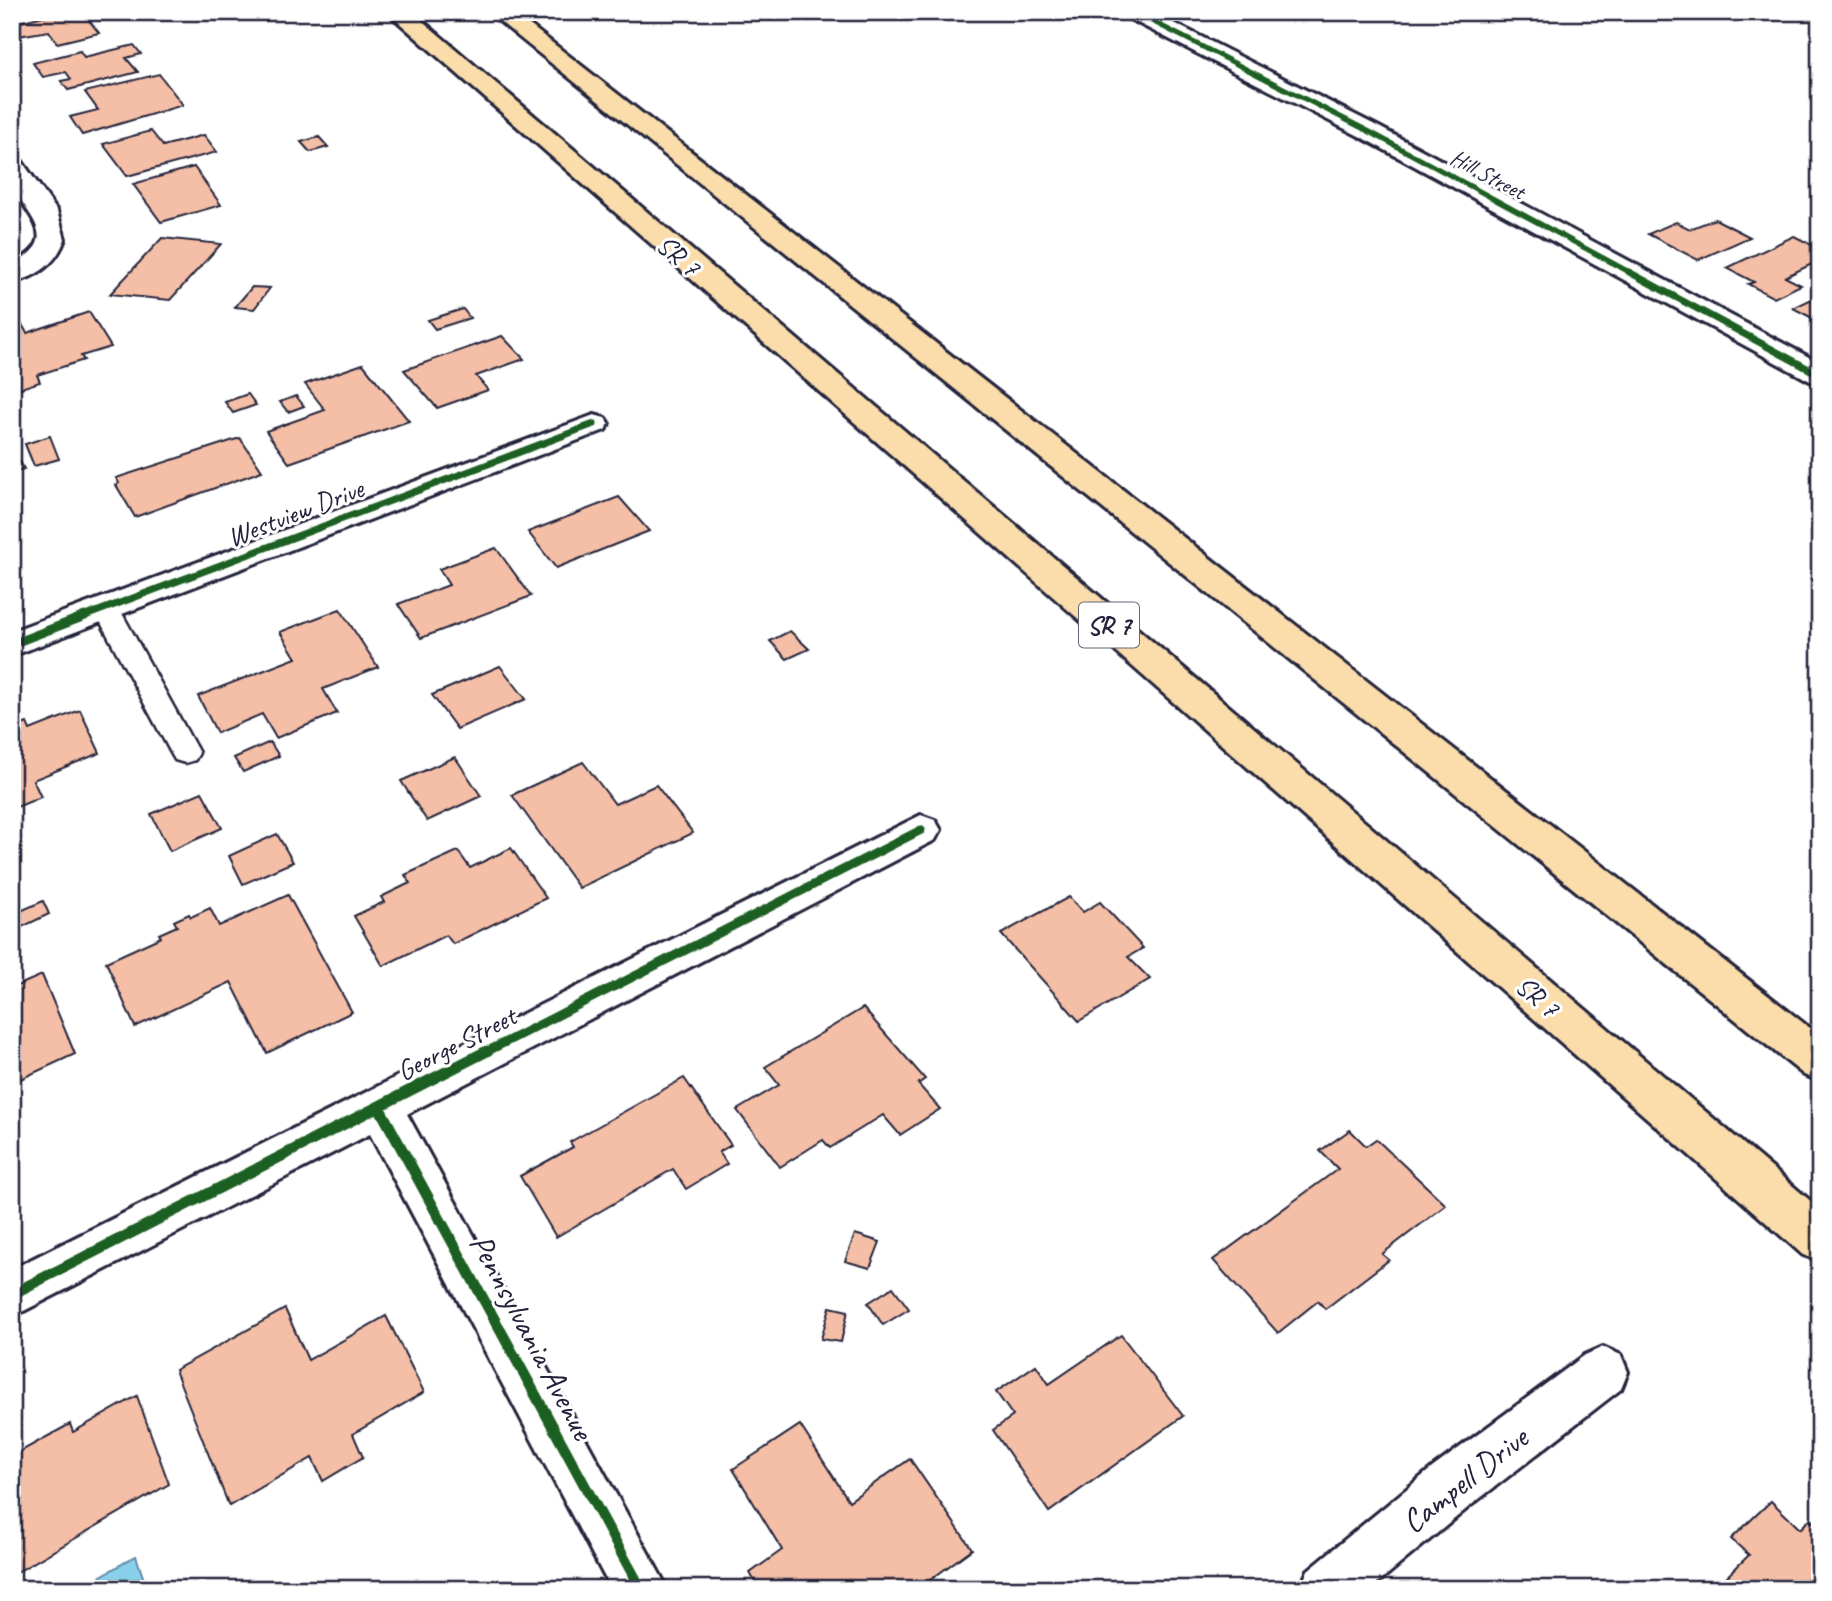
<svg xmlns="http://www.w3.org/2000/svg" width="1832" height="1601" font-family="Caveat,sans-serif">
	<rect width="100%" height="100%" fill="#fff"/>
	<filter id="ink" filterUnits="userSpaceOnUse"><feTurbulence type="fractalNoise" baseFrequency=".0143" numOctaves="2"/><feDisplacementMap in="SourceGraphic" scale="14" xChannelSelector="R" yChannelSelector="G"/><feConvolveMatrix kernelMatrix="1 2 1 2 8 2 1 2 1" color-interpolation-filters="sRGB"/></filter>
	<g filter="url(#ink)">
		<path fill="#89d0eb" stroke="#608aa5" stroke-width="2" d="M136 1556 147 1589H80V1588Z"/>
		<g fill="#f5bfa7" stroke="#22223b" stroke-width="2">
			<path d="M58 12H87L91 18 88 19 99 33 57 43 49 31 12 37V24Z"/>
			<path d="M134 45 141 54 126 58 138 72 68 90 61 81 71 79 66 72 43 77 33 63 80 51 84 57Z"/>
			<path d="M159 74 183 105 82 135 70 117 98 110 85 92Z"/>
			<path d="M151 131 163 146 204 135 217 152 127 176 103 144Z"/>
			<path d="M319 137 328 147 310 152 301 142Z"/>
			<path d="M194 167 221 205 161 222 133 184Z"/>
			<path d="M1715 219 1750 237 1698 260 1648 234 1676 222 1690 229Z"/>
			<path d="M1794 236 1820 249V260L1785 277 1801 285 1774 298 1748 284 1754 282 1727 268Z"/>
			<path d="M162 238 221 244 170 300 110 294Z"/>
			<path d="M252 287 270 288 254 309 235 307Z"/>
			<path d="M1820 295V322L1793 308Z"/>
			<path d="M463 309 470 318 435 329 428 320Z"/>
			<path d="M89 312 111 347 81 356 84 360 37 375 40 382 12 391V326L21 323 27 333Z"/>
			<path d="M502 336 524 359 476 376 488 390 437 408 404 370Z"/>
			<path d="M363 364 409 421 289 463 266 431 325 410 305 384Z"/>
			<path d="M248 394 256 405 233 413 225 402Z"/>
			<path d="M296 396 304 406 288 412 280 402Z"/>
			<path d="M50 436 59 459 34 466 25 444Z"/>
			<path d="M240 438 262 471 135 517 116 485 119 483 116 478Z"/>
			<path d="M12 447 24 469 12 473Z"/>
			<path d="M619 497 649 531 556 568 528 532Z"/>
			<path d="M496 548 531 596 421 638 398 604 449 585 439 569Z"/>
			<path d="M340 609 378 667 323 689 337 713 276 738 262 714 217 733 198 696 296 658 280 632Z"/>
			<path d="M790 631 809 649 787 659 770 641Z"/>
			<path d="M500 666 526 699 457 729 432 695Z"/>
			<path d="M80 710 100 753 33 780 41 797 12 809V729L27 723 30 730Z"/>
			<path d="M270 742 279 756 243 772 234 758Z"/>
			<path d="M455 757 481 796 427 821 401 781Z"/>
			<path d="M583 762 615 804 656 785 693 833 579 888 512 795Z"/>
			<path d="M202 792 222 828 170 851 151 814Z"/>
			<path d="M277 834 293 862 243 884 229 856Z"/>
			<path d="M511 848 546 898 453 944 446 935 383 966 354 916 384 902 381 897 410 883 405 875 458 851 470 868Z"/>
			<path d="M288 895 352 1012 267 1053 231 982 135 1027 106 962 161 937 159 934 177 926 174 921 189 914 191 917 210 908 219 926Z"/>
			<path d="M1069 897 1083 912 1100 902 1143 948 1128 957 1150 979 1079 1021 1001 934Z"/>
			<path d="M43 901 49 914 22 927 16 913Z"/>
			<path d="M42 975 75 1054 12 1083V988Z"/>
			<path d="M863 1008 925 1079 918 1084 940 1109 900 1135 883 1115 830 1148 823 1140 780 1167 737 1110 779 1085 765 1067Z"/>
			<path d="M684 1078 731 1145 719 1152 727 1164 686 1189 673 1169 556 1237 520 1176 573 1147 570 1142Z"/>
			<path d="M1350 1130 1366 1146 1376 1139 1446 1205 1382 1254 1389 1260 1325 1309 1318 1301 1278 1333 1213 1260 1338 1169 1320 1151Z"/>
			<path d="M855 1234 880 1242 870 1268 845 1261Z"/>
			<path d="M893 1287 909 1309 883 1325 868 1303Z"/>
			<path d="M830 1307 848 1311 841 1342 821 1339Z"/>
			<path d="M285 1309 308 1360 386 1316 424 1392 353 1434 363 1457 323 1481 312 1458 229 1506 175 1370Z"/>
			<path d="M1121 1335 1183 1416 1049 1512 993 1430 1013 1416 996 1392 1036 1365 1049 1384Z"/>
			<path d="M137 1396 169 1484 12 1575V1456L70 1424 73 1432Z"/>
			<path d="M800 1425 849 1501 910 1459 972 1549 918 1589H759L750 1573 782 1550 733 1469Z"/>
			<path d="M1771 1501 1800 1529 1810 1519 1820 1529V1589H1714L1749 1555 1731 1539Z"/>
		</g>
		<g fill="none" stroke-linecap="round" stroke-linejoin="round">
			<g stroke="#22223b" stroke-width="5">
				<path id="service" d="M106 600 115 602 119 608 199 753 195 760 185 763 175 760 171 753 93 608 97 602Z"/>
			</g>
			<g stroke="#22223b" stroke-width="6">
				<g id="minor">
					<path d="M1123 12H1152L1379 127 1820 363V384L1810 381 1361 137 1126 17Z"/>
					<path d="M12 157 21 160 57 211 65 239C56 264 37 277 12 283V264C64 239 26 217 13 185 10 178 12 165 12 157Z"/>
					<path d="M594 415 605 418 609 424 605 430 12 656V631Z"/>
					<path d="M921 815 935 820 941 830 935 840 407 1114 668 1589H611L370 1134 12 1317V1269Z"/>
					<path d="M1603 1347 1621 1355 1628 1372 1621 1389 1470 1506 1370 1589H1300L1308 1570 1432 1468 1585 1355Z"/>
				</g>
			</g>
			<g stroke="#22223b" stroke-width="6">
				<g id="trunk">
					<path d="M387 12H412L1820 1209V1261L1803 1255Z"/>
					<path d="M488 12H513L1820 1036V1081L1804 1075Z"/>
				</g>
			</g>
			<use href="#service" fill="#fff" fill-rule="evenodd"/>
			<use href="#minor" fill="#fff" fill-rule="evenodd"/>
			<use href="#trunk" fill="#faddab" fill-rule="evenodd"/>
			<g stroke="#fff" stroke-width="8">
				<path id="cycleway-far3" d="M1134 12 1370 132 1633 274"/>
			</g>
			<g stroke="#fff" stroke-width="10">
				<g id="cycleway-far2">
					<path d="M1629 272 1820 375"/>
					<path d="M80 618 594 424"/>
				</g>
			</g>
			<g stroke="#fff" stroke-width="13">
				<g id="cycleway-far1">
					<path d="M12 644 85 616"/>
					<path d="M484 1053 921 830"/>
				</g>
			</g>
			<g stroke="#fff" stroke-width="16">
				<g id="cycleway">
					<path d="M379 1107 641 1589"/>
					<path d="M12 1294 487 1051"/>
				</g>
			</g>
			<use href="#cycleway-far3" stroke="#1b5e20" stroke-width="5"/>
			<use href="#cycleway-far2" stroke="#1b5e20" stroke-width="7"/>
			<use href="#cycleway-far1" stroke="#1b5e20" stroke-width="9"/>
			<use href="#cycleway" stroke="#1b5e20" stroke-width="11"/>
		</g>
	</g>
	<g text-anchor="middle" stroke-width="6" stroke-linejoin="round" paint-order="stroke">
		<g font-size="23" fill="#22223b" stroke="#fff">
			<text transform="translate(1488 174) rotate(28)" y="8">Hill Street</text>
		</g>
		<rect fill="#fff" stroke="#646476" stroke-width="2" x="1079" y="602.5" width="60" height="45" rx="5"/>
		<g font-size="26" font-weight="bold" fill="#22223b">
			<text x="1109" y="634">SR 7</text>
		</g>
		<g font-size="28" fill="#22223b" stroke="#fff">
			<text transform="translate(679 255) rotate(41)" y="10">SR 7</text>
			<text transform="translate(295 512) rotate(-21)" y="10">Westview Drive</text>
			<text transform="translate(1538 996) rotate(41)" y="10">SR 7</text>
			<text transform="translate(456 1043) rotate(-27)" y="10">George Street</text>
		</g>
		<g font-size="33" fill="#22223b" stroke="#fff">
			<text transform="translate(533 1336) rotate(62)" y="12">Pennsylvania Avenue</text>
			<text transform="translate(1464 1479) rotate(-38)" y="12">Campell Drive</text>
		</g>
	</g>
	<rect width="1832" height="1601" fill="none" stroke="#fff" stroke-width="42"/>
	<rect x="21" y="21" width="1790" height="1559" fill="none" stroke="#22223b" stroke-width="2.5" filter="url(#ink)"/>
</svg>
